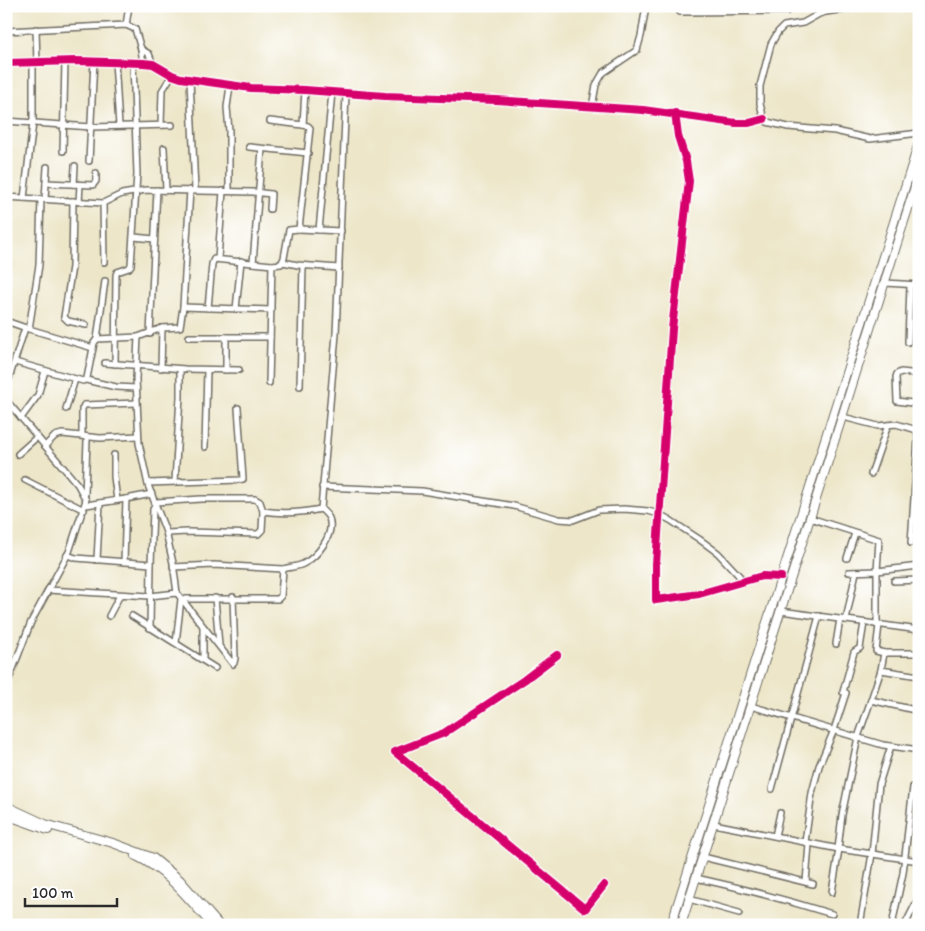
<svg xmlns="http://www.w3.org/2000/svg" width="925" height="931" font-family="Itim,sans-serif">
	<rect width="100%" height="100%" fill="#fff"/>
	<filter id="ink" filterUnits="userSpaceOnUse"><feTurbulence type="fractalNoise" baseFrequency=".02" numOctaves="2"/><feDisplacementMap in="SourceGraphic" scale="10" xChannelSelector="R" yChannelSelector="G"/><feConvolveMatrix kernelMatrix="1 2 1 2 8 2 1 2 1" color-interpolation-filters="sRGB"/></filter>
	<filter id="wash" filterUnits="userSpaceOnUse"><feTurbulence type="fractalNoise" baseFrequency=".0096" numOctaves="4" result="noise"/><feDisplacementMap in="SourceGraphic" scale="20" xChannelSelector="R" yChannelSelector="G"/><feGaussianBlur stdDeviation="1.12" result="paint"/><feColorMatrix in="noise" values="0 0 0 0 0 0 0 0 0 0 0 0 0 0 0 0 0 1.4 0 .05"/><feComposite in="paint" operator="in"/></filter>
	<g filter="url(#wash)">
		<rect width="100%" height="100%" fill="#ede6c9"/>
	</g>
	<g filter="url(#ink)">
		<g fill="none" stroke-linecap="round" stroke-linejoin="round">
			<g stroke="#6f6c62" stroke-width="8">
				<g id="minor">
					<path d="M676 6 680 12 787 11 795 6"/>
					<path d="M865 6 826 12 819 14 803 23 784 26 778 32 771 44 760 86V104L764 119 767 122 788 127 835 131 870 139 919 133"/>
					<path d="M126 25 129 6"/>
					<path d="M36 29 37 63"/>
					<path d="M6 31 126 25 135 29 141 49 143 63"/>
					<path d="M141 49 149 54 153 64"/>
					<path d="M115 61 119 126"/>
					<path d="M6 63 76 61 143 63 153 64 172 75 181 78 251 88 305 90 385 96 496 100 643 110 736 123H749L764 119"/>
					<path d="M190 80 195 190"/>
					<path d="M592 107 596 85 603 73 637 50 641 36 646 6"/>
					<path d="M675 113 678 136 686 161 689 181 672 329 656 564V600L699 594 762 576 781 577"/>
					<path d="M6 121 91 127 172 125"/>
					<path d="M161 125 162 91 172 75"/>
					<path d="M303 125 305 90"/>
					<path d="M249 147 308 153"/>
					<path d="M164 148 166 190"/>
					<path d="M63 151 65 61"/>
					<path d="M89 161 94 61"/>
					<path d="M46 183 93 185 96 181V173"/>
					<path d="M74 184 75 166"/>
					<path d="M229 191V131L227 107 230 86"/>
					<path d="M6 197 103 203 122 194 146 190 253 192 271 194 270 209"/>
					<path d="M24 198 33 123V62"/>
					<path d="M45 199 47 167"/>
					<path d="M73 201 72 267 64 317 68 321 86 325"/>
					<path d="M79 202 80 185"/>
					<path d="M103 203 104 262"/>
					<path d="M299 229 341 231"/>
					<path d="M319 230 332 92"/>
					<path d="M134 237 154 239"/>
					<path d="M6 254 7 197"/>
					<path d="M218 259 223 191"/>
					<path d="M283 262 298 265 339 268"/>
					<path d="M253 263 262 149"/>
					<path d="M885 283 919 285"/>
					<path d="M183 307 271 310"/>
					<path d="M208 308 212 264 214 259 272 265 281 264 284 258 289 230 299 229 310 128 308 126 303 125 270 121"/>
					<path d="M236 309 241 261"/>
					<path d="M6 321 29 329 39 265 41 199"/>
					<path d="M29 329 93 348"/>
					<path d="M150 334 157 190"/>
					<path d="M138 337 136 379 139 443 148 485 166 532 173 563 177 593"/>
					<path d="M189 337H270"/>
					<path d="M97 339 105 281"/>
					<path d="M908 342 910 285"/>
					<path d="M15 362 83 381 87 378 94 343 97 339 138 337 162 328 180 327 183 307 190 190"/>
					<path d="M105 363 185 369 239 370"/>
					<path d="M115 364 116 275 117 272 129 268 131 265 137 174 133 62"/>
					<path d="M161 368 162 328"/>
					<path d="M226 370V337"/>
					<path d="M919 374 901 372 897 374 896 377 897 401 919 404"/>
					<path d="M86 380 116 387 136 388"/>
					<path d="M269 383 272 265"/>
					<path d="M300 386 303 266"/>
					<path d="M6 388 25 328"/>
					<path d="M6 400 78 485 86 500 69 552 31 622 6 687"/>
					<path d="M66 409 75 379"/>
					<path d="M843 417 878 426 896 424 917 430 918 438 911 543"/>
					<path d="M21 418 38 395 45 371"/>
					<path d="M82 436V409L84 405 137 403"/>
					<path d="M85 437H87V441L85 494"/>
					<path d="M45 446 55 436 62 434 100 438 138 436"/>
					<path d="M205 447 207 370"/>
					<path d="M18 454 37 437"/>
					<path d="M114 455V477L117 500"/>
					<path d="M871 474 888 425"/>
					<path d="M25 480 84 510"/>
					<path d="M175 481 180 397V369"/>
					<path d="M148 483 240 480 243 479 238 408"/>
					<path d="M322 487 422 491 514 506 559 519 573 520 599 510 624 509 648 511 659 514 670 520 699 539 718 553 743 580"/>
					<path d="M86 505 126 499"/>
					<path d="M321 509 336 334 346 94"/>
					<path d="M810 518 879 540 877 571 919 566"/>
					<path d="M167 533 188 532 258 534 262 530 263 511"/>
					<path d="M67 555 76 558 151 564 150 628"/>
					<path d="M847 558 855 533"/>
					<path d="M97 560 100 503"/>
					<path d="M124 562 126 499 152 494"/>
					<path d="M151 564 153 509 156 502 201 499H255L260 502 263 511C282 514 301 513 321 509 324 512 327 514 329 518 335 535 317 557 303 564 297 567 290 567 283 569L214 565 173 567"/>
					<path d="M849 572 877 571V625"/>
					<path d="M894 581 919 580"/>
					<path d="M48 590 150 596 177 593 233 664 234 663 235 658 233 597"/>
					<path d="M215 598 219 645"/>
					<path d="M781 611 919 630"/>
					<path d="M109 616 120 595"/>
					<path d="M132 616 215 668"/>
					<path d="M846 620 856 572"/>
					<path d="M879 625 876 651 884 653H919"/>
					<path d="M176 643 181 599H278L281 596 283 569"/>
					<path d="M836 644 840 619"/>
					<path d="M884 653 881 670 919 676"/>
					<path d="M557 655 524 680 444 733 395 752 585 909 604 885"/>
					<path d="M203 660V627"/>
					<path d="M843 692 854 652 860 648 864 623"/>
					<path d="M871 700 881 670"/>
					<path d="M751 706 883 745 919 750"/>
					<path d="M772 789 819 616"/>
					<path d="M714 824 839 849 919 861"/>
					<path d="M775 836 780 813"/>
					<path d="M838 849 842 815 858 737 871 700 919 711"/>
					<path d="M703 857 813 884"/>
					<path d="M696 878C742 888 787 900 832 914"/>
					<path d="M806 882 809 844 805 842 812 793 819 766 834 730 846 693"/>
					<path d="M832 892 839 849"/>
					<path d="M689 899 739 913"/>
					<path d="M860 925 872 854 879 784 891 746"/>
					<path d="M892 925 903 873 913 787"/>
					<path d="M905 925 919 897"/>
					<path d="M919 925V924"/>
				</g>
			</g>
			<g stroke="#6f6c62" stroke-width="10">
				<g id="primary">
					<path d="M6 806 45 824 113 843 153 858 180 880 219 925"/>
					<path d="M6 815 48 830"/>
					<path d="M136 856C168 871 189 899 212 925"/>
					<path d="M671 925 919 143"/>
					<path d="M681 925 919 174"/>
				</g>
			</g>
			<use href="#minor" stroke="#fff" stroke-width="5"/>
			<use href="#primary" stroke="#fff" stroke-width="8"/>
			<g stroke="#fff" stroke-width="11">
				<g id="cycleway">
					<path d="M6 63 76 61 143 63 153 64 172 75 181 78 251 88 305 90 385 96 496 100 643 110 736 123H749L764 119"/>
					<path d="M675 113 678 136 686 161 689 181 672 329 656 564V600L699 594 762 576 781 577"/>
					<path d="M557 655 524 680 444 733 395 752 585 909 604 885"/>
				</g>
			</g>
			<use href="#cycleway" stroke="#d6006c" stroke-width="8"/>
		</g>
	</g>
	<rect width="925" height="931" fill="none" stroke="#fff" stroke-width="25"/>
	<path d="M25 898v8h92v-8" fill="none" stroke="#2b2b2b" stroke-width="2.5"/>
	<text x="32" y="898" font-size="15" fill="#2b2b2b" stroke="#ffffff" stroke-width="4" paint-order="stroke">100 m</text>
</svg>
